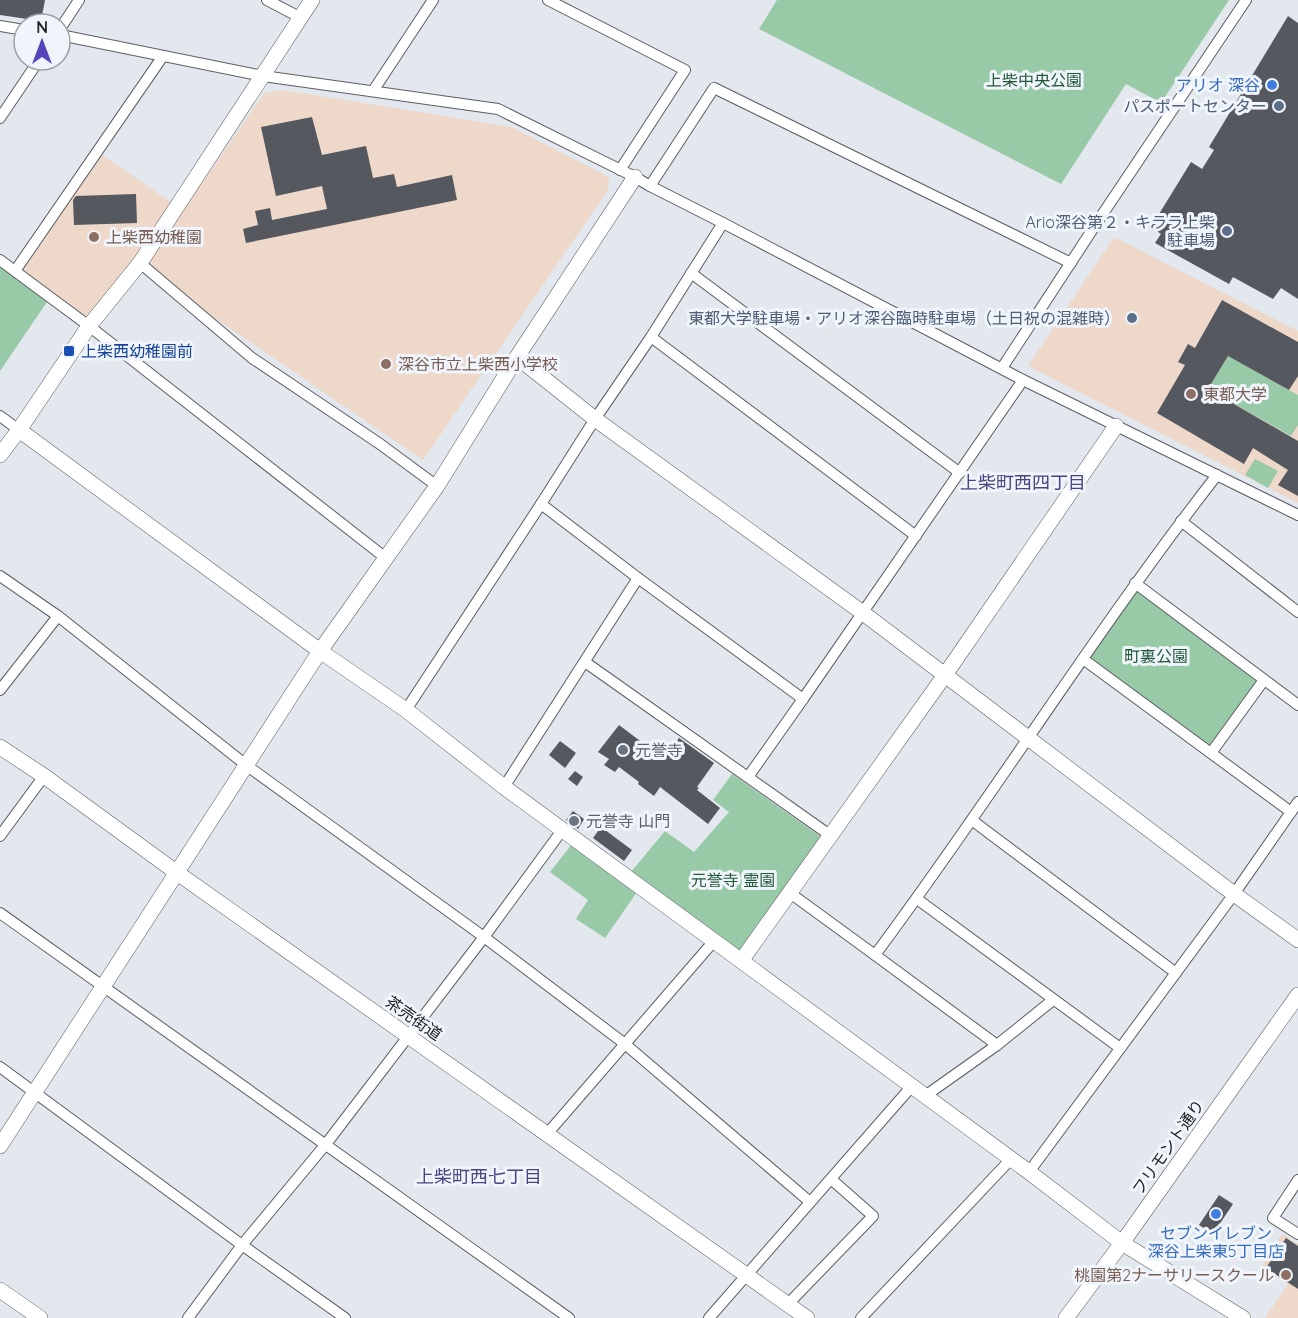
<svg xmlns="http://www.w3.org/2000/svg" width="1298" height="1318" font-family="Quicksand,'Noto Sans JP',sans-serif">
	<rect width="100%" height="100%" fill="#e3e7ee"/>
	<g fill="#edd8ca">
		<path d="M283 90 511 127 609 177 608 190 423 460 143 269 264 93Z"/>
		<path d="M98 152 172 203 88 324 17 271Z"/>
		<path d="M1114 237 1298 331V503L1028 366Z"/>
		<path d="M1282 1234 1298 1244V1318H1265L1288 1284 1262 1266Z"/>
	</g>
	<g fill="#99caa8">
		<path d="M777 0H1229L1161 103 1126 84 1061 184 759 29Z"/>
		<path d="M0 267 47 302 0 371Z"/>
		<path d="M1228 356 1298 395V425L1291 436 1208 389Z"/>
		<path d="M1255 459 1278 471 1268 488 1245 475Z"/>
		<path d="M1135 583 1264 680 1211 753 1083 659Z"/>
		<path d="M732 774 821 837 741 951 631 872 665 831 694 852 729 812 713 800Z"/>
		<path d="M572 844 637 892 605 938 576 919 588 900 550 872Z"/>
	</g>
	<g fill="#55585e">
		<path d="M0 0H45L41 21 0 15Z"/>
		<path d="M1288 16 1298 23V299L1281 288 1273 299 1233 277 1229 284 1155 243 1161 234 1151 227 1191 162 1202 169 1214 150 1209 147Z"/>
		<path d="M312 117 322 155 366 146 373 178 394 174 397 187 452 175 457 200 246 243 243 229 258 225 255 211 270 208 272 220 327 209 322 186 276 196 261 127Z"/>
		<path d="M136 194 137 223 74 225 73 200 76 196Z"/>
		<path d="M1222 300 1298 342V376L1289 390 1228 356 1208 389 1298 441V496L1278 485 1288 470 1253 448 1244 464 1157 413 1185 365 1178 362 1188 344 1195 348Z"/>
		<path d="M619 725 664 759 679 738 714 763 697 787 699 788 697 790 720 808 708 824 660 787 654 796 638 784 639 782 619 767 615 772 604 765 609 759 598 752Z"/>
		<path d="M560 741 576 753 565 768 549 755Z"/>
		<path d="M575 771 583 777 577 786 568 779Z"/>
		<path d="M573 811 584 819 578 829 566 820Z"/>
		<path d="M601 827 632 850 624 861 593 838Z"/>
		<path d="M1219 1195 1233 1204 1213 1234 1199 1225Z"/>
		<path d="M1286 1238 1298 1246V1289L1266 1268Z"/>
	</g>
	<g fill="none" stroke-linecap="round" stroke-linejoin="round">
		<g stroke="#5b5e64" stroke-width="12">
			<g id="street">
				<path d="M267 0 301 18"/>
				<path d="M548 0 685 70 620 170"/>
				<path d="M0 26 24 30"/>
				<path d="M60 29 79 0"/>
				<path d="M60 35 263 76 498 109 635 177 650 186 723 223 1023 380 1298 515"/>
				<path d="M373 91 433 0"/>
				<path d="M0 118 39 60"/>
				<path d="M650 186 714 88 1071 263"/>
				<path d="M0 260 89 326 387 559"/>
				<path d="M140 263 252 358 380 444 437 486"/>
				<path d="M15 271 163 56"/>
				<path d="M691 273 960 473"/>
				<path d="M651 337 916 536"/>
				<path d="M1002 368 1100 218 1246 0"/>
				<path d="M0 416 19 430"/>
				<path d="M541 504 638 578 803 699 1023 380"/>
				<path d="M1181 521 1298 612"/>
				<path d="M0 576 58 616 246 765 484 937 625 1044 810 1202"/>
				<path d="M1135 583 1298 705"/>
				<path d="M1083 659 1291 812"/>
				<path d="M585 662 831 836"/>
				<path d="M0 690 58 616"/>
				<path d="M406 710 541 504 595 419 651 337 723 223"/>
				<path d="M1211 753 1264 680"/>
				<path d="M748 777 803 699"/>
				<path d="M504 787 638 578"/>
				<path d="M973 821 1176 973"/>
				<path d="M0 836 44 776"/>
				<path d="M790 893 875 955C992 798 1096 630 1217 475"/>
				<path d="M917 899 1120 1048"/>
				<path d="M0 913 569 1318"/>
				<path d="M875 955 997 1045"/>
				<path d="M0 1067 242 1245 345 1318"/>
				<path d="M925 1096 997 1045 1053 1000"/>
				<path d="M547 1134 714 941"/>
				<path d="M1029 1172 1234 894 1298 802"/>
				<path d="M1298 1180 1273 1218 1298 1234"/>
				<path d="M788 1304 873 1216 831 1179"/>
				<path d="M188 1318 242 1245 326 1144 484 937 563 829"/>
				<path d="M709 1318 912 1086"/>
				<path d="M861 1318 1011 1159"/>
			</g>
		</g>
		<g stroke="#5b5e64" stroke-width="16">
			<g id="secondary">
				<path d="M517 357 595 419 863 613 1234 894 1298 940"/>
				<path d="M19 430 320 651 406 710 504 787 1029 1172 1122 1243 1243 1318"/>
				<path d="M0 455 19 430 89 326 140 263 312 0"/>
				<path d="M0 747 44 776 176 872 807 1318"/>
				<path d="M741 961 945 675 1116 426"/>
				<path d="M0 1146 320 651 437 486 517 357 635 177"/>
				<path d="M0 1290 40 1318"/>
				<path d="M1066 1318 1122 1243 1298 995"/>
			</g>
		</g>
		<use href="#street" stroke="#fff" stroke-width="10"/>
		<use href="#secondary" stroke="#fff" stroke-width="15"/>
	</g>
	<g fill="#3f7fe0" stroke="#f0f4fb" stroke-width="2">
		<circle cx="1272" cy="85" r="6"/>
		<circle cx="1216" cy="1214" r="6"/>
	</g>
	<g fill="#5c6f8a" stroke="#f0f4fb" stroke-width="2">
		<circle cx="1279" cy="106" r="6"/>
		<circle cx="1227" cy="231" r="6"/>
		<circle cx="1132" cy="318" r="6"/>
	</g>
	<g fill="#8d6e63" stroke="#f0f4fb" stroke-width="2">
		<circle cx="94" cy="237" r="6"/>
		<circle cx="386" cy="364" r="6"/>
		<circle cx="1191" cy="394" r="6"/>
		<circle cx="1286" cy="1275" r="6"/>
	</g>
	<rect fill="#1a4fb4" stroke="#f0f4fb" stroke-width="2" x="63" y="345" width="12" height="12" rx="3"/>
	<g fill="#6b7280" stroke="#f0f4fb" stroke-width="2">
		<circle cx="623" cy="750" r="6"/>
		<circle cx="574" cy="821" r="6"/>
	</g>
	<g text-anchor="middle" stroke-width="6" stroke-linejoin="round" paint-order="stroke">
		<g font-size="16" fill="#215938" stroke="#f0f4fb">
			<text x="1034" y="86">上柴中央公園</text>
			<text x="1156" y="662">町裏公園</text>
			<text x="733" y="886">元誉寺 霊園</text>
		</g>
		<g font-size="16" fill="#366cbe" stroke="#f0f4fb" text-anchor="end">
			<text x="1260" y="91">アリオ 深谷</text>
			<text x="1216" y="1239" text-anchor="middle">セブンイレブン<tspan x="1216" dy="18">深谷上柴東5丁目店</tspan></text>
		</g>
		<g font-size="16" fill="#4e5e75" stroke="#f0f4fb" text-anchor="end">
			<text x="1267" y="112">パスポートセンター</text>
			<text x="1215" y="228">Ario深谷第２・キララ上柴<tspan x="1215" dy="18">駐車場</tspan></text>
			<text x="1120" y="324">東都大学駐車場・アリオ深谷臨時駐車場（土日祝の混雑時）</text>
		</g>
		<g font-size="16" fill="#785e54" stroke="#f0f4fb" text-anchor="start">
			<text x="106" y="243">上柴西幼稚園</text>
			<text x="398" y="370">深谷市立上柴西小学校</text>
			<text x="1203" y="400">東都大学</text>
			<text x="1274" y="1281" text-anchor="end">桃園第2ナーサリースクール</text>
		</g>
		<g font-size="16" fill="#164399" stroke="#f0f4fb" text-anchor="start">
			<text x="81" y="357">上柴西幼稚園前</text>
		</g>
		<g font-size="16" fill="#5b616d" stroke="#f0f4fb" text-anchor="start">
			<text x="635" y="756">元誉寺</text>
			<text x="586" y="827">元誉寺 山門</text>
		</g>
		<g font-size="16" fill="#222326" stroke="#f0f4fb">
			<text transform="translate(414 1018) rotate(35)" y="6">茶売街道</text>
			<text transform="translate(1168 1147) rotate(-55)" y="6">フリモント通り</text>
		</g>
		<g font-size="18" fill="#484582" stroke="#f0f4fb">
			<text x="1023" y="489">上柴町西四丁目</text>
			<text x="479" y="1183">上柴町西七丁目</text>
		</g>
	</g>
	<g transform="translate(42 42)"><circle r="28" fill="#f0f4fb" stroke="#9ea0a6" stroke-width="1.5"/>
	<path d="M0-4.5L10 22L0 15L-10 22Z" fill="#5644bc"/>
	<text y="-9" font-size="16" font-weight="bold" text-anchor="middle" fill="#222326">N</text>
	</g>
</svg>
